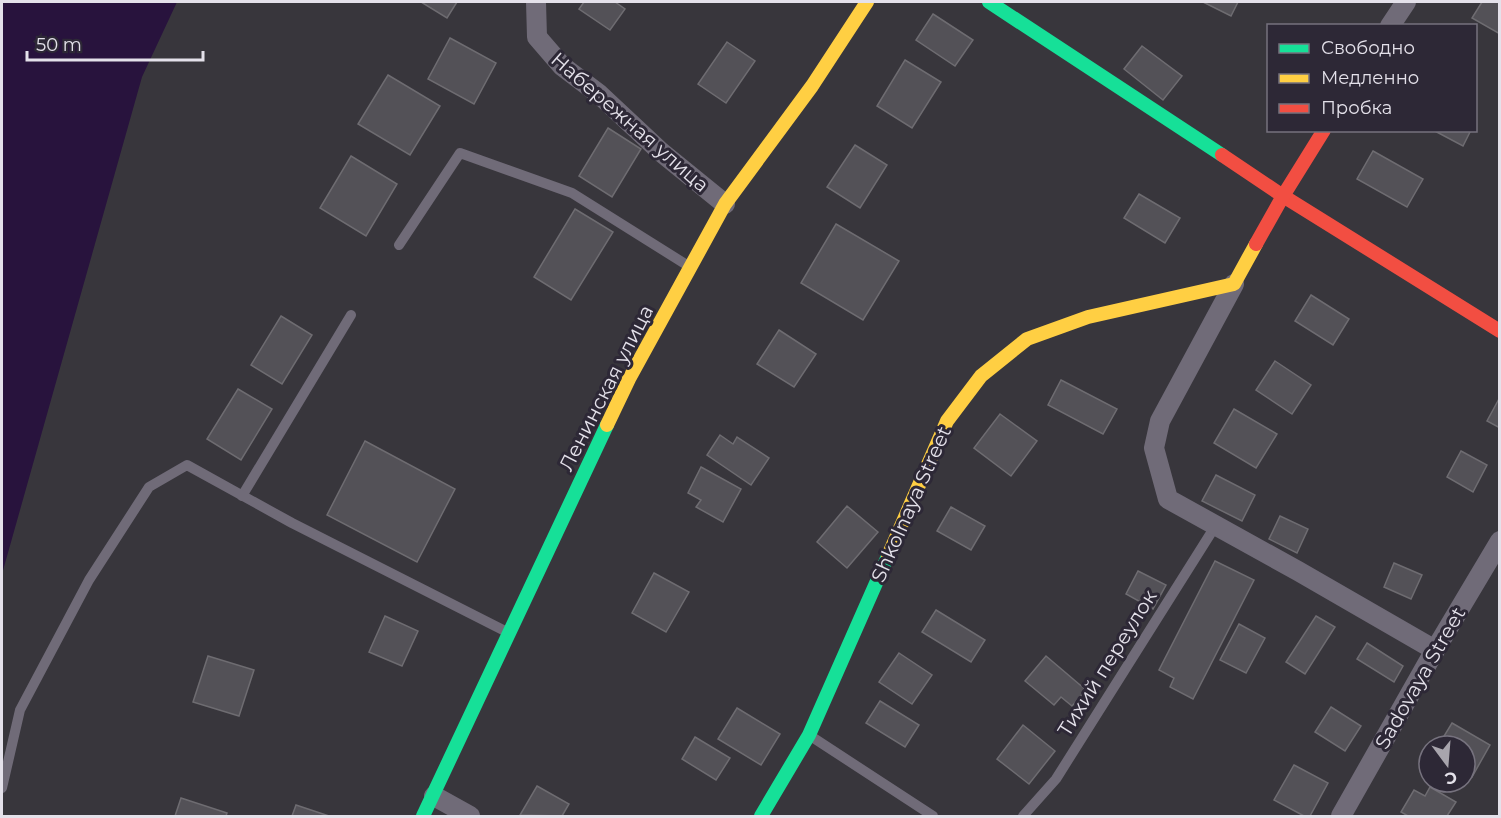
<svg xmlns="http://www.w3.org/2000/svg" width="1501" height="818" font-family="Montserrat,sans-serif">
	<rect width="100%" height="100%" fill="#38363c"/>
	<path fill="#28133d" d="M2 2H177L142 77 2 574Z"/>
	<g fill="#535157" stroke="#6e6c71" stroke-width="1.5">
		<path d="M421 2H457L447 18Z"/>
		<path d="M584 2H615L625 9 610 30 579 9Z"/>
		<path d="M1203 2H1238L1231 16Z"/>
		<path d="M1482 2H1500V34L1472 18Z"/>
		<path d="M933 14 973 40 955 66 916 40Z"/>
		<path d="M450 38 496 63 474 104 428 79Z"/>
		<path d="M727 42 755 61 726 103 698 84Z"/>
		<path d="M1142 46 1182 76 1163 100 1124 69Z"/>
		<path d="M905 60 941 82 912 128 877 106Z"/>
		<path d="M388 75 440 106 410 155 358 124Z"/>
		<path d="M608 128 641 149 612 197 579 176Z"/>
		<path d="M1433 130H1471L1463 146Z"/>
		<path d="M855 145 887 165 860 208 827 187Z"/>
		<path d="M1373 151 1423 179 1407 207 1357 179Z"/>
		<path d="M351 156 397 184 366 236 320 208Z"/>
		<path d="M1139 194 1180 218 1165 243 1124 218Z"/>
		<path d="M575 209 613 232 571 300 534 277Z"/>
		<path d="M836 224 899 261 863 320 801 283Z"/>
		<path d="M1311 295 1349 319 1333 345 1295 321Z"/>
		<path d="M281 316 312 335 282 384 251 365Z"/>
		<path d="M779 330 816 354 794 387 757 364Z"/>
		<path d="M1275 361 1311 385 1292 414 1256 390Z"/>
		<path d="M1061 380 1117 409 1103 434 1048 405Z"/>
		<path d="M238 389 272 409 241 460 207 439Z"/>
		<path d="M1500 397V428L1487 421Z"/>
		<path d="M1234 409 1277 434 1256 468 1214 443Z"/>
		<path d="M1000 414 1037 441 1011 476 974 448Z"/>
		<path d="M720 435 733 444 737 437 769 458 751 485 707 455Z"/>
		<path d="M365 441 455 489 417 562 327 515Z"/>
		<path d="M1461 451 1487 465 1473 492 1447 477Z"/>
		<path d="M701 467 741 489 723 522 696 507 701 500 688 493Z"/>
		<path d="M1216 475 1255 495 1242 521 1202 501Z"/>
		<path d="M847 506 878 532 847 568 817 542Z"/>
		<path d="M951 507 985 526 971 550 937 531Z"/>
		<path d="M1280 516 1308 529 1297 553 1269 539Z"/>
		<path d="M1215 561 1254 580 1193 699 1170 687 1174 678 1159 670Z"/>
		<path d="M1394 563 1422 575 1411 599 1384 587Z"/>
		<path d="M1138 571 1166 585 1153 609 1126 594Z"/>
		<path d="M654 573 689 592 666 632 632 613Z"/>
		<path d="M936 610 985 640 971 662 922 632Z"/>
		<path d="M385 616 418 631 402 666 369 652Z"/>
		<path d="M1316 616 1335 627 1305 674 1286 662Z"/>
		<path d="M1239 624 1265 638 1246 673 1220 660Z"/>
		<path d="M1367 643 1403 666 1394 682 1357 659Z"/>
		<path d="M899 653 932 675 912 704 879 682Z"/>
		<path d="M208 656 254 670 239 716 193 702Z"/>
		<path d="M1046 656 1086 690 1072 706 1061 697 1054 705 1025 681Z"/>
		<path d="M880 701 919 725 905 747 866 723Z"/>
		<path d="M1331 707 1361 726 1345 751 1315 732Z"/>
		<path d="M737 708 780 734 761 765 718 739Z"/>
		<path d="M1452 723 1490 745 1472 777 1465 773V746H1438Z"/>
		<path d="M1023 725 1055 751 1029 784 997 759Z"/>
		<path d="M695 737 730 758 716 780 682 759Z"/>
		<path d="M1294 765 1328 783 1310 816H1304L1274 800Z"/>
		<path d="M537 786 569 804 562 816 520 815Z"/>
		<path d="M1430 787 1456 802 1447 816H1408L1401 812 1414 790 1425 796Z"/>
		<path d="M181 798 227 813 226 816H175Z"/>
		<path d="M296 805 329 816H292Z"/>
	</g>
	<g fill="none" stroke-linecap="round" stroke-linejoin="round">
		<g stroke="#706b78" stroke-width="10">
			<path d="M399 245 460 153 572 193 690 267"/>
			<path d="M242 496 351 315"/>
			<path d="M809 735 933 816"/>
			<path d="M2 788 20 710 89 580 149 487 187 465 292 523 507 632"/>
			<path d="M1023 816 1056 779 1216 525"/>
		</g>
		<g stroke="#706b78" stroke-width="20">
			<path d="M536 2 537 37 562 66 599 94 661 152 725 204"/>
			<path d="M1390 26 1406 2"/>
			<path d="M1234 284 1160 421 1154 448 1168 499 1298 571 1435 650"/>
			<path d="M434 796 470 816"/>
			<path d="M1341 816 1435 650 1500 541"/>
		</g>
		<g stroke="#16e098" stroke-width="14">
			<path d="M989 2 1222 155"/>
			<path d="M423 816 607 425"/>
			<path d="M761 816 809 735 888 556"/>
		</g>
		<g stroke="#ffcf43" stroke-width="14">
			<path d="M607 425 629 379 725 204 812 86 867 2"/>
			<path d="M888 556 947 421 981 376 1027 339 1088 317 1234 284 1256 244"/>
		</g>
		<g stroke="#f24e42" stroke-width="14">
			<path d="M1222 155 1283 196 1500 331"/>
			<path d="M1256 244 1283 196 1324 130"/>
		</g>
	</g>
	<g text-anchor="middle" stroke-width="6" stroke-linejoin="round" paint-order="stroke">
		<g font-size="20" fill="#e4e1ea" stroke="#2d2836">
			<text transform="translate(630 122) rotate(41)" y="7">Набережная улица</text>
			<text transform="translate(606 388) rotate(-63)" y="7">Ленинская улица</text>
			<text transform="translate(911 504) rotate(-66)" y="7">Shkolnaya Street</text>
			<text transform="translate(1107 663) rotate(-58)" y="7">Тихий переулок</text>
			<text transform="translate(1420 678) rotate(-60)" y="7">Sadovaya Street</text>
		</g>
	</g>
	<rect width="1501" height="818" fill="none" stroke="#e4e1ea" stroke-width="6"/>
	<rect x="1267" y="24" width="210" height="108" fill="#2d2836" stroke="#76727e" stroke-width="1.5"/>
	<rect x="1279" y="44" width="30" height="9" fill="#16e098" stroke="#76727e" stroke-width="1.5"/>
	<text x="1321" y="54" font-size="18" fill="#e4e1ea">Свободно</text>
	<rect x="1279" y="74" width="30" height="9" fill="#ffcf43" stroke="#76727e" stroke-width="1.5"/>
	<text x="1321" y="84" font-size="18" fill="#e4e1ea">Медленно</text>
	<rect x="1279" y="104" width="30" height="9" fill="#f24e42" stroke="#76727e" stroke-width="1.5"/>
	<text x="1321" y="114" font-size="18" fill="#e4e1ea">Пробка</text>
	<g transform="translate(1447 764) rotate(164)"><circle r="28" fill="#2d2836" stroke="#76727e" stroke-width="1.5"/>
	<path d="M0-4.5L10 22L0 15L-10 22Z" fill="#a8a5ad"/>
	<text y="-9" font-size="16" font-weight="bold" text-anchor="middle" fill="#e4e1ea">С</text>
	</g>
	<path d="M27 51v9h176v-9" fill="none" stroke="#e4e1ea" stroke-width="3"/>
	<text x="36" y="51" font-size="18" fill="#e4e1ea" stroke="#2d2836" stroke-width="4.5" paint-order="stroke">50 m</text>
</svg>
